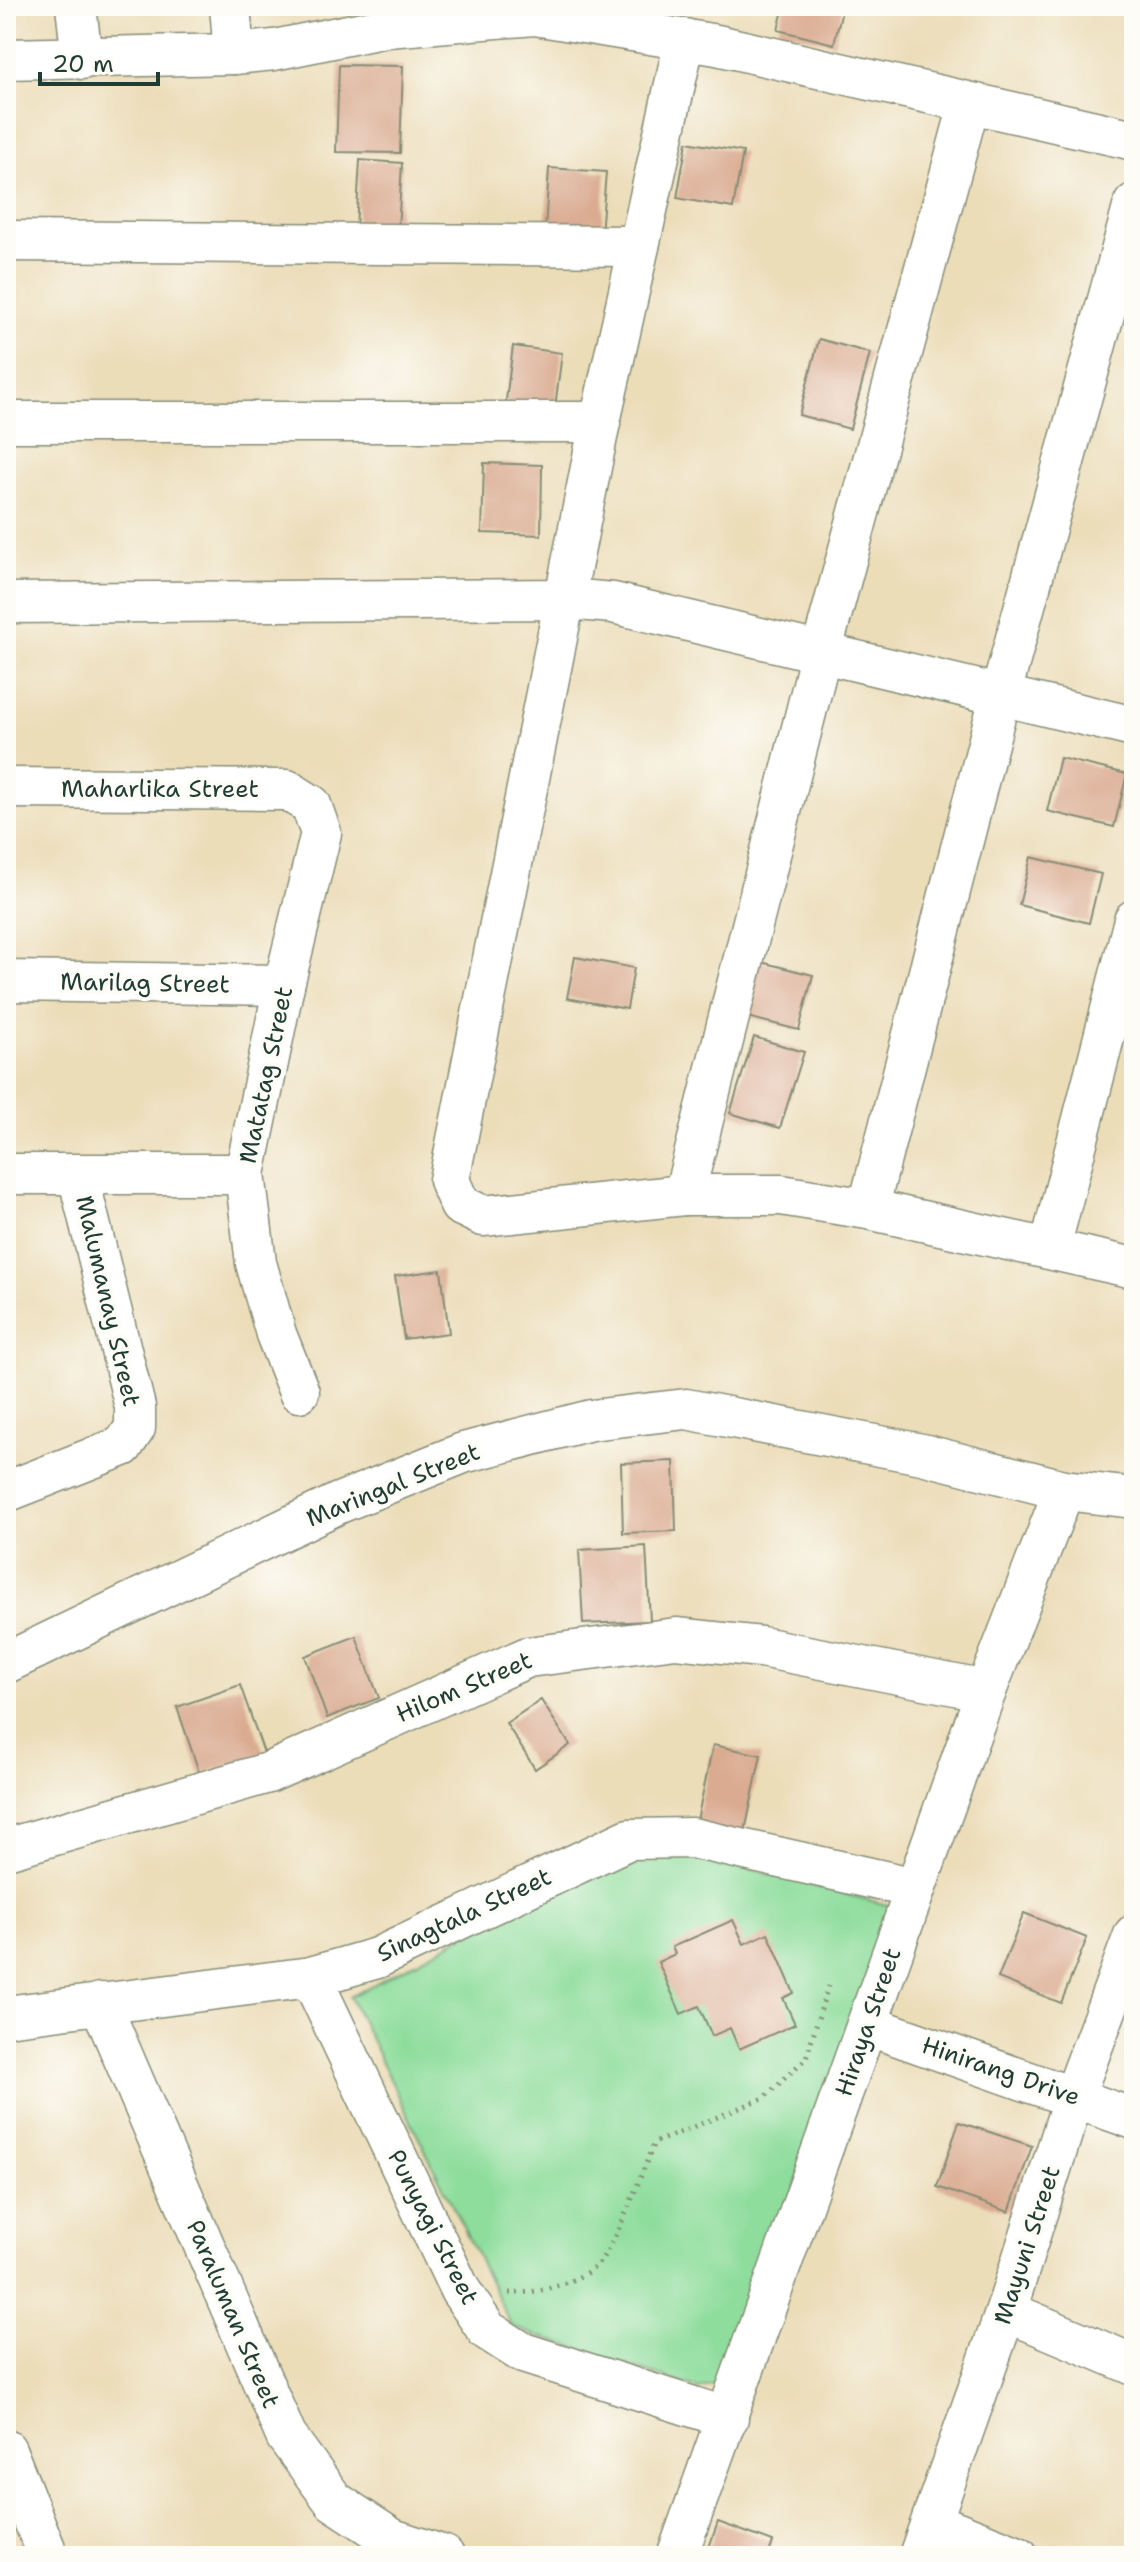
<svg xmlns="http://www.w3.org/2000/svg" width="1140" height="2562" font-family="'Shantell Sans',sans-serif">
	<rect width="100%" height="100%" fill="#fdfcf7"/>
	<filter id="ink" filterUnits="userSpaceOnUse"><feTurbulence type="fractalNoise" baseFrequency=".0125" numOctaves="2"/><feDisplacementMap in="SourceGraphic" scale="16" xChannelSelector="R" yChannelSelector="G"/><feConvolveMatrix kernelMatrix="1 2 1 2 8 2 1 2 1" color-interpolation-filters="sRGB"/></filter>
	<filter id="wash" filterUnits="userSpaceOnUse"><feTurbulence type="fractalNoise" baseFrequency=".006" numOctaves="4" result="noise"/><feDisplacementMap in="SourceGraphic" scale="32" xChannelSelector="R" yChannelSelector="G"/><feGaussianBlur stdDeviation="1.8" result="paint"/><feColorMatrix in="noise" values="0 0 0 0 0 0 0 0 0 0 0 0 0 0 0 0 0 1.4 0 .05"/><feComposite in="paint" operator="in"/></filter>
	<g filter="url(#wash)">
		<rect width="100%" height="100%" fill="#ecddb9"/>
		<path fill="#8edd9c" stroke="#568d68" stroke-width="2" d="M682 1851 895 1907 726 2380 699 2389 512 2327 350 1997 583 1872Z"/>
		<g id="blocks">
			<g fill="#daab91">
				<path d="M784 6H843L834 44 778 30Z"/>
				<path d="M339 65 403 66 400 153 336 152Z"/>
				<path d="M687 142 743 152 733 208 677 198Z"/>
				<path d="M360 160 402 163 398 230 356 228Z"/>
				<path d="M549 168 606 172 601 234 545 230Z"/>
				<path d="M819 339 870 353 850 429 799 415Z"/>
				<path d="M513 346 562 353 554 415 505 408Z"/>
				<path d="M484 463 542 465 541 535 482 533Z"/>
				<path d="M1060 758 1127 774 1114 827 1047 811Z"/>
				<path d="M1031 857 1101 874 1089 923 1019 905Z"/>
				<path d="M575 957 634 968 627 1009 567 998Z"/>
				<path d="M757 961 813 975 799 1030 743 1016Z"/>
				<path d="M754 1037 804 1052 780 1128 730 1113Z"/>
				<path d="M441 1270 449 1333 404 1339 395 1276Z"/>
				<path d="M674 1461 676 1531 623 1533 621 1463Z"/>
				<path d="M646 1546 650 1621 583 1624 579 1550Z"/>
				<path d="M356 1636 379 1698 327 1718 305 1656Z"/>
				<path d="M240 1685 264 1753 200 1775 177 1707Z"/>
				<path d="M541 1700 570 1745 535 1769 506 1723Z"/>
				<path d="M713 1745 761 1755 744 1836 696 1825Z"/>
				<path d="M1024 1913 1087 1938 1061 2003 998 1978Z"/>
				<path d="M733 1920 744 1944 768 1933 794 1993 783 1998 795 2024 739 2049 730 2028 712 2036 699 2006 681 2014 658 1962 675 1954 672 1947Z"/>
				<path d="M959 2122 1032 2146 1009 2212 937 2187Z"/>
				<path d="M718 2522 773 2542 768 2556H706Z"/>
			</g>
		</g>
	</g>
	<g filter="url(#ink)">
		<use href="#blocks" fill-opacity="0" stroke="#868d76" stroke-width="2"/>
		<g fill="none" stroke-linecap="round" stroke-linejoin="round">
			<g stroke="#868d76" stroke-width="43">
				<g id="street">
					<path d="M76 6 82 59"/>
					<path d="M230 6 234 54"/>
					<path d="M685 39 600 422 449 1180 460 1205 483 1216 684 1195H781L868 1209 1134 1268"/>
					<path d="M6 59 234 54 274 50 387 27 535 15 717 45 1134 140"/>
					<path d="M6 241 639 246"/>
					<path d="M6 422H600"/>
					<path d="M6 603 567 599 613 603 1134 727"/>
					<path d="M6 788 287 790 311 805 321 833 284 985 245 1174 256 1263 276 1334 299 1392"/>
					<path d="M6 981 284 985"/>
					<path d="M6 1174H245"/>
					<path d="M684 1195 821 653 969 105"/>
					<path d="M868 1209 1000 697 1134 204"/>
					<path d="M1050 1248 1134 920"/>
					<path d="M6 1492 123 1446 135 1428V1407L78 1175"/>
					<path d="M6 1663 339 1503 463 1453 591 1420 686 1409 922 1454 1064 1490 1134 1498"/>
					<path d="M6 1849 268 1773 528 1657 676 1638 761 1647 986 1691"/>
					<path d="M311 1977 460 2290 487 2330 523 2353 728 2418"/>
					<path d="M100 2003 286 2436 334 2501 392 2539 444 2556"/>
					<path d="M6 2016 311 1977 377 1958 629 1839 692 1838 915 1888"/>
					<path d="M867 2025 1134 2119"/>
					<path d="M1006 2311 1134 2365"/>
					<path d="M6 2450 48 2556"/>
					<path d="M932 2522 1018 2556"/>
					<path d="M677 2556 986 1691 1064 1490"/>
					<path d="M919 2556 1006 2311 1074 2096 1134 1935"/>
				</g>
			</g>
			<path stroke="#868d76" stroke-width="5" stroke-dasharray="2 6" stroke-linecap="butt" d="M509 2293C534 2294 569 2285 591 2270 613 2257 643 2169 654 2143L764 2098 806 2058 828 1986"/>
			<use href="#street" stroke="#fff" stroke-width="40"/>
		</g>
	</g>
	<g text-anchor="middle" stroke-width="8" stroke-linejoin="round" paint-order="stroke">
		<g font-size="24" fill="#1f3d34" stroke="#fdfcf7">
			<text x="160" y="797">Maharlika Street</text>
			<text transform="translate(145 983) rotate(1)" y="8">Marilag Street</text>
			<text transform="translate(266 1075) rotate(-78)" y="8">Matatag Street</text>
			<text transform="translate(108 1301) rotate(77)" y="8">Malumanay Street</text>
			<text transform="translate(393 1485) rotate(-22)" y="8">Maringal Street</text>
			<text transform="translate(464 1687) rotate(-23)" y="8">Hilom Street</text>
			<text transform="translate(464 1915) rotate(-25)" y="8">Sinagtala Street</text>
			<text transform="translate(868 2022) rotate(-71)" y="8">Hiraya Street</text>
			<text transform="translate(1001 2071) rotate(19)" y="8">Hinirang Drive</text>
			<text transform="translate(433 2227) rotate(63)" y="8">Punyagi Street</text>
			<text transform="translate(1027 2245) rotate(-72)" y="8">Mayuni Street</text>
			<text transform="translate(233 2314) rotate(67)" y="8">Paraluman Street</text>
		</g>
	</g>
	<rect width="1140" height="2562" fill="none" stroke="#fdfcf7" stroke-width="32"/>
	<path d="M40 72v12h118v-12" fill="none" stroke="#1f3d34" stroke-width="4"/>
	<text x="52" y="72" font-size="24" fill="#1f3d34" stroke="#fdfcf7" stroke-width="6" paint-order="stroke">20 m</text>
</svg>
